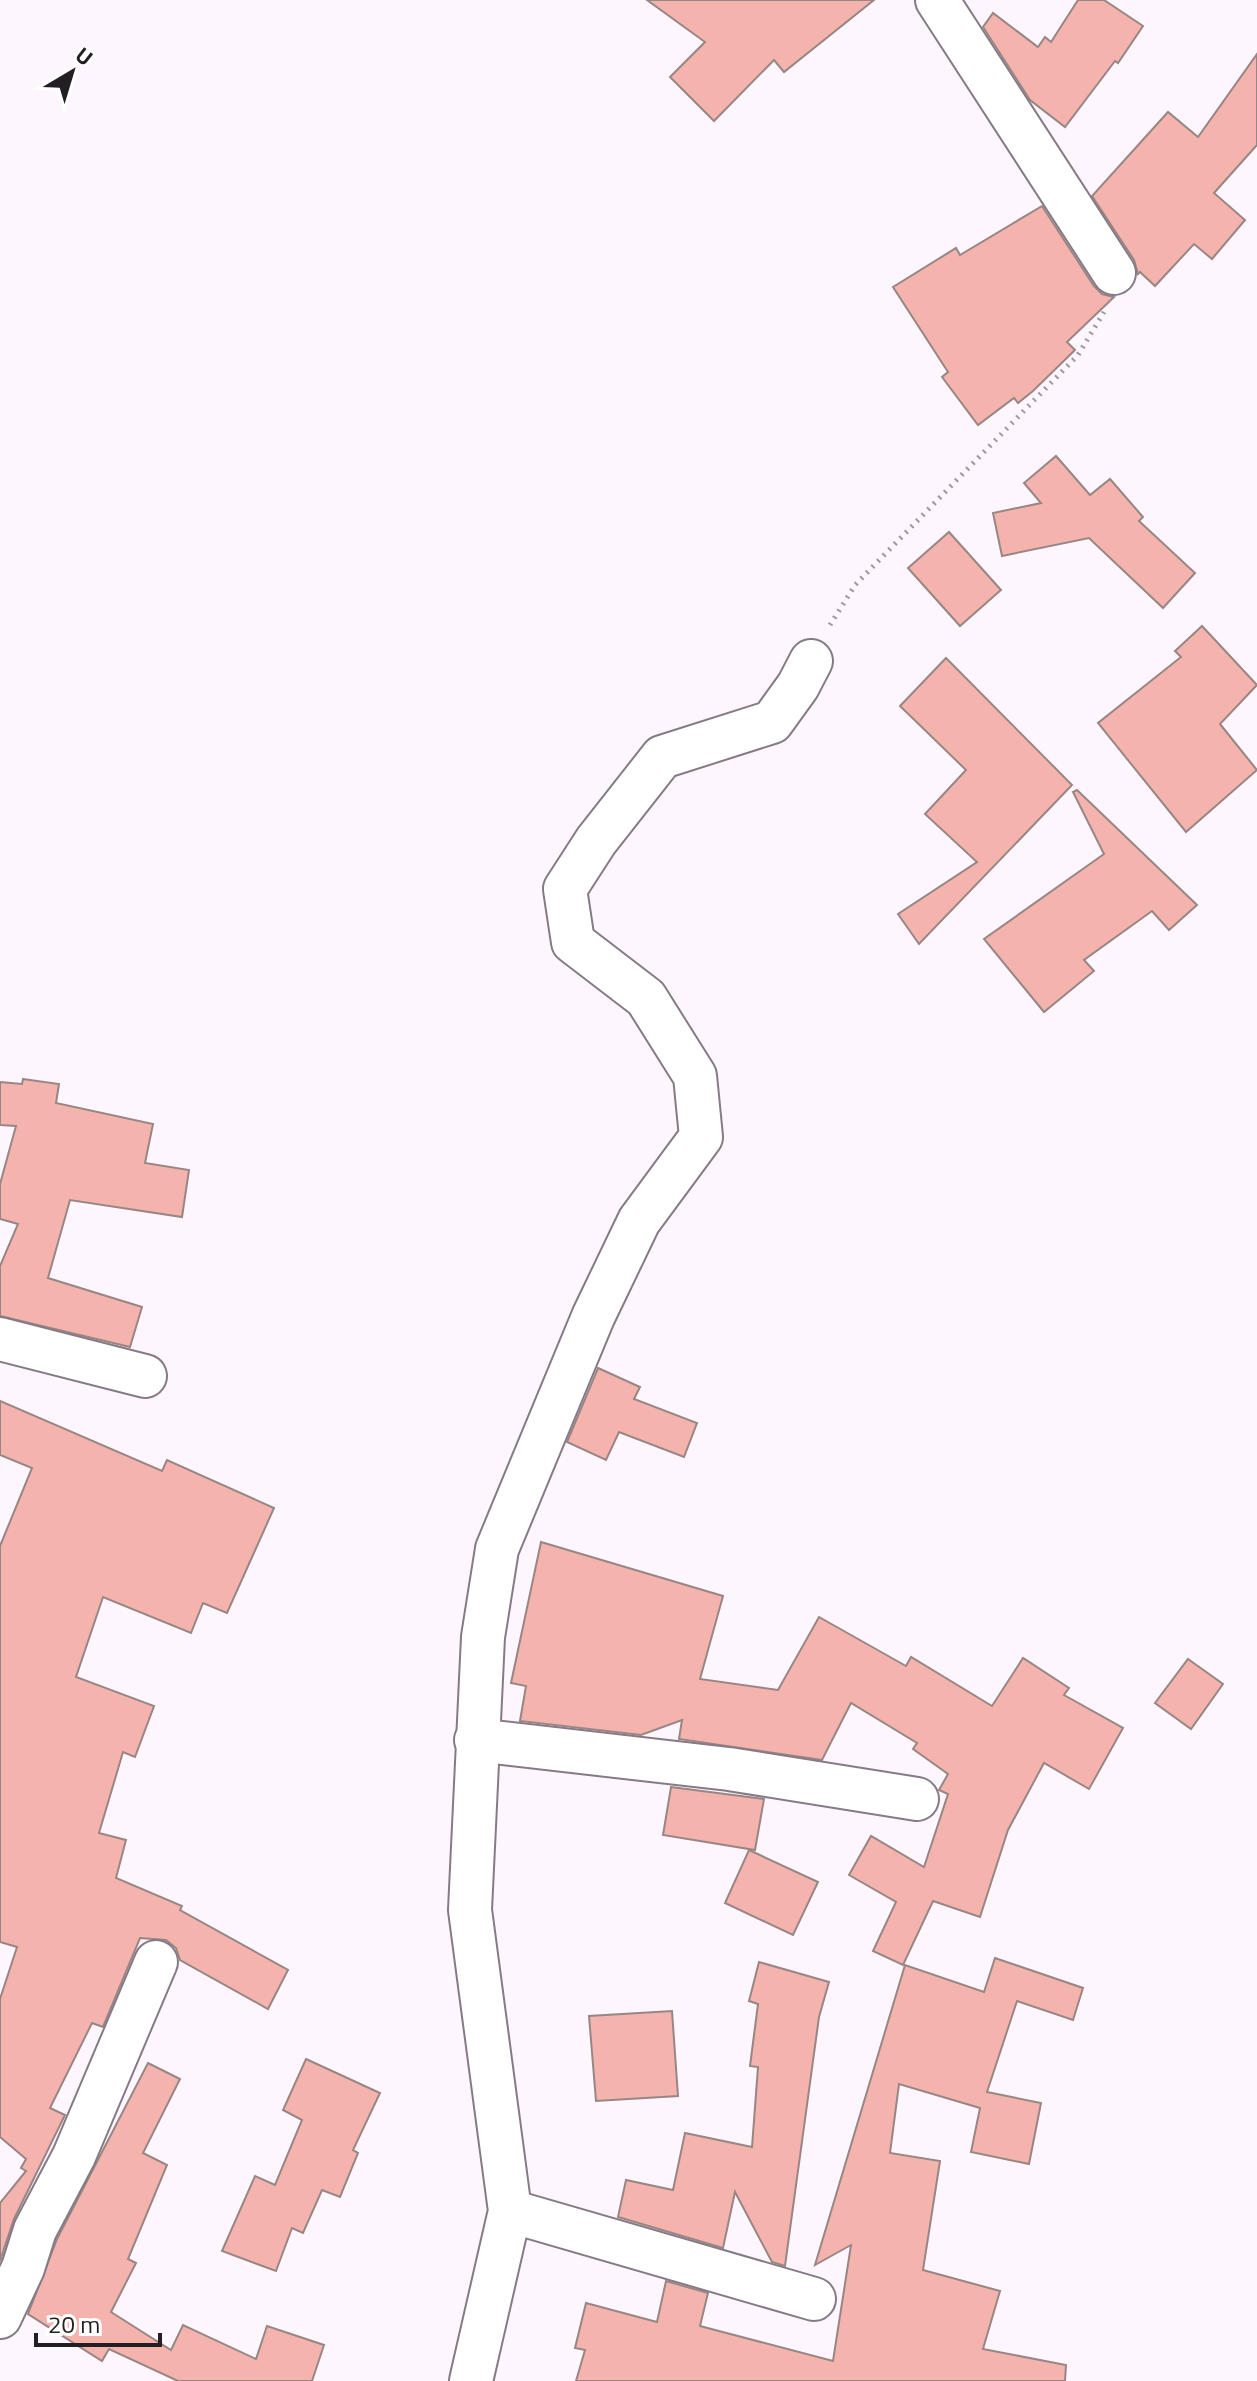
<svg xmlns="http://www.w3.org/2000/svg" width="1257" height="2381" font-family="'Titillium Web',sans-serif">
	<rect width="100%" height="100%" fill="#fef6fe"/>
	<g fill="#f5b3ae" stroke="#988684" stroke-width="2">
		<path d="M647 0H874L784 72 774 60 714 121 670 77 705 42Z"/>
		<path d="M1078 0H1104L1143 26 1118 63 1115 61 1065 127 1030 100 983 27 993 13 1038 47 1045 37 1051 42Z"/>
		<path d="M1257 54V145L1214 193 1245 220 1212 259 1194 244 1155 286 1140 272 1138 274 1134 260 1092 196 1168 112 1198 137Z"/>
		<path d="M1042 206 1094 286 1102 294 1114 297 1067 342 1075 350 1033 391 1018 403 1014 398 978 425 942 377 948 372 893 287 956 248 960 255Z"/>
		<path d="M1056 456 1090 495 1110 479 1143 517 1139 521 1195 573 1163 608 1089 538 1002 556 993 513 1041 503 1024 483Z"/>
		<path d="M949 532 1001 590 960 626 908 568Z"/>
		<path d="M1202 626 1257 685 1220 724 1257 770 1186 832 1098 723 1181 657 1175 651Z"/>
		<path d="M946 658 1072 785 919 944 898 914 977 862 925 814 966 770 900 706Z"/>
		<path d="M1077 790 1197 905 1169 930 1152 911 1084 960 1094 971 1044 1012 984 939 1104 854 1073 792Z"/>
		<path d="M23 1079 59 1084 56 1103 153 1124 145 1163 189 1170 182 1217 70 1200 48 1278 142 1307 130 1347 0 1316V1266L18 1224 0 1219V1184L16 1126 0 1125V1082L22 1084Z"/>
		<path d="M598 1368 640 1387 634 1399 697 1423 684 1457 619 1432 606 1460 567 1442Z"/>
		<path d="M0 1401 162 1471 167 1460 274 1508 227 1613 203 1603 191 1633 103 1597 76 1677 154 1706 135 1757 123 1752 99 1833 126 1840 116 1878 182 1906 180 1910 288 1970 268 2009 180 1960 176 1948 166 1940 140 1938 103 2027 92 2023 50 2108 65 2115 14 2219 0 2261V2203L26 2171 21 2168 26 2159 0 2137V1999L17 1947 0 1942V1546L32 1468 0 1455Z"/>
		<path d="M541 1542 723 1596 700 1679 778 1690 819 1617 906 1666 911 1657 992 1706 1023 1658 1069 1688 1064 1695 1123 1728 1089 1789 1044 1763 1008 1830 980 1917 933 1901 903 1965 873 1951 896 1902 849 1875 871 1836 924 1867 948 1794 939 1790 948 1774 913 1749 917 1743 851 1703 822 1760 679 1739 682 1720 641 1735 520 1721 526 1686 511 1683Z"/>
		<path d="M1188 1659 1223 1684 1191 1729 1155 1703Z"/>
		<path d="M671 1787 764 1799 755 1850 663 1835Z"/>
		<path d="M749 1850 818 1882 793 1935 725 1903Z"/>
		<path d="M995 1958 1083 1988 1073 2020 1017 2001 987 2092 1041 2103 1029 2164 971 2152 980 2108 899 2084 890 2153 940 2161 923 2270 1000 2291 983 2349 1066 2365 1065 2381H576L585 2350 575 2348 586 2303 657 2322 666 2281 708 2293 700 2326 833 2361 851 2245 815 2265 905 1965 984 1992Z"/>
		<path d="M759 1962 829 1982 819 2017 785 2266 772 2262 735 2192 723 2248 618 2217 626 2180 673 2190 685 2133 752 2147 758 2067 750 2066 758 2004 749 2001Z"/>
		<path d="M672 2011 678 2096 596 2101 589 2016Z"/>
		<path d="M306 2059 380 2093 353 2150 358 2153 340 2197 322 2190 303 2233 292 2228 276 2271 222 2251 255 2176 275 2185 302 2120 283 2110Z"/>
		<path d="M148 2063 180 2079 143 2153 167 2165 128 2259 136 2263 111 2312 171 2350 183 2325 256 2359 267 2326 324 2345 312 2381H178L109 2349 102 2361 28 2314 57 2239Z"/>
	</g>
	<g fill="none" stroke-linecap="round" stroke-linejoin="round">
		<g stroke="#867a86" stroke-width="46">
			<g id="minor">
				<path d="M937 0 1114 273"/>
				<path d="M0 1339 145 1376"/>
				<path d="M476 1740 729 1769 917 1799"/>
				<path d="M510 2211 814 2299"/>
				<path d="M0 2317 23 2268 35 2230 74 2156 156 1962"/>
				<path d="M471 2381 510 2211 470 1910 483 1637 497 1549 593 1317 639 1221 701 1137 695 1076 646 998 573 942 565 889 596 841 662 757 772 722 798 686 811 661"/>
			</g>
		</g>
		<path stroke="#9f999f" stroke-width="5" stroke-dasharray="2 6" stroke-linecap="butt" d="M830 625 855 585 1078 355 1104 312"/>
		<use href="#minor" stroke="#fff" stroke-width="42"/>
	</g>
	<g transform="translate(72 72) rotate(38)" stroke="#ffffff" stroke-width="6" paint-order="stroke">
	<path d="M0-6L14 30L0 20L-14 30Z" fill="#221e22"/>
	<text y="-12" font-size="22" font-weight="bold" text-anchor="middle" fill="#221e22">U</text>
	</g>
	<path d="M36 2333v12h124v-12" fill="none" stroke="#221e22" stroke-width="4"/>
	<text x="48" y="2333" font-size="24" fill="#221e22" stroke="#ffffff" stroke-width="6" paint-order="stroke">20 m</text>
</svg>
